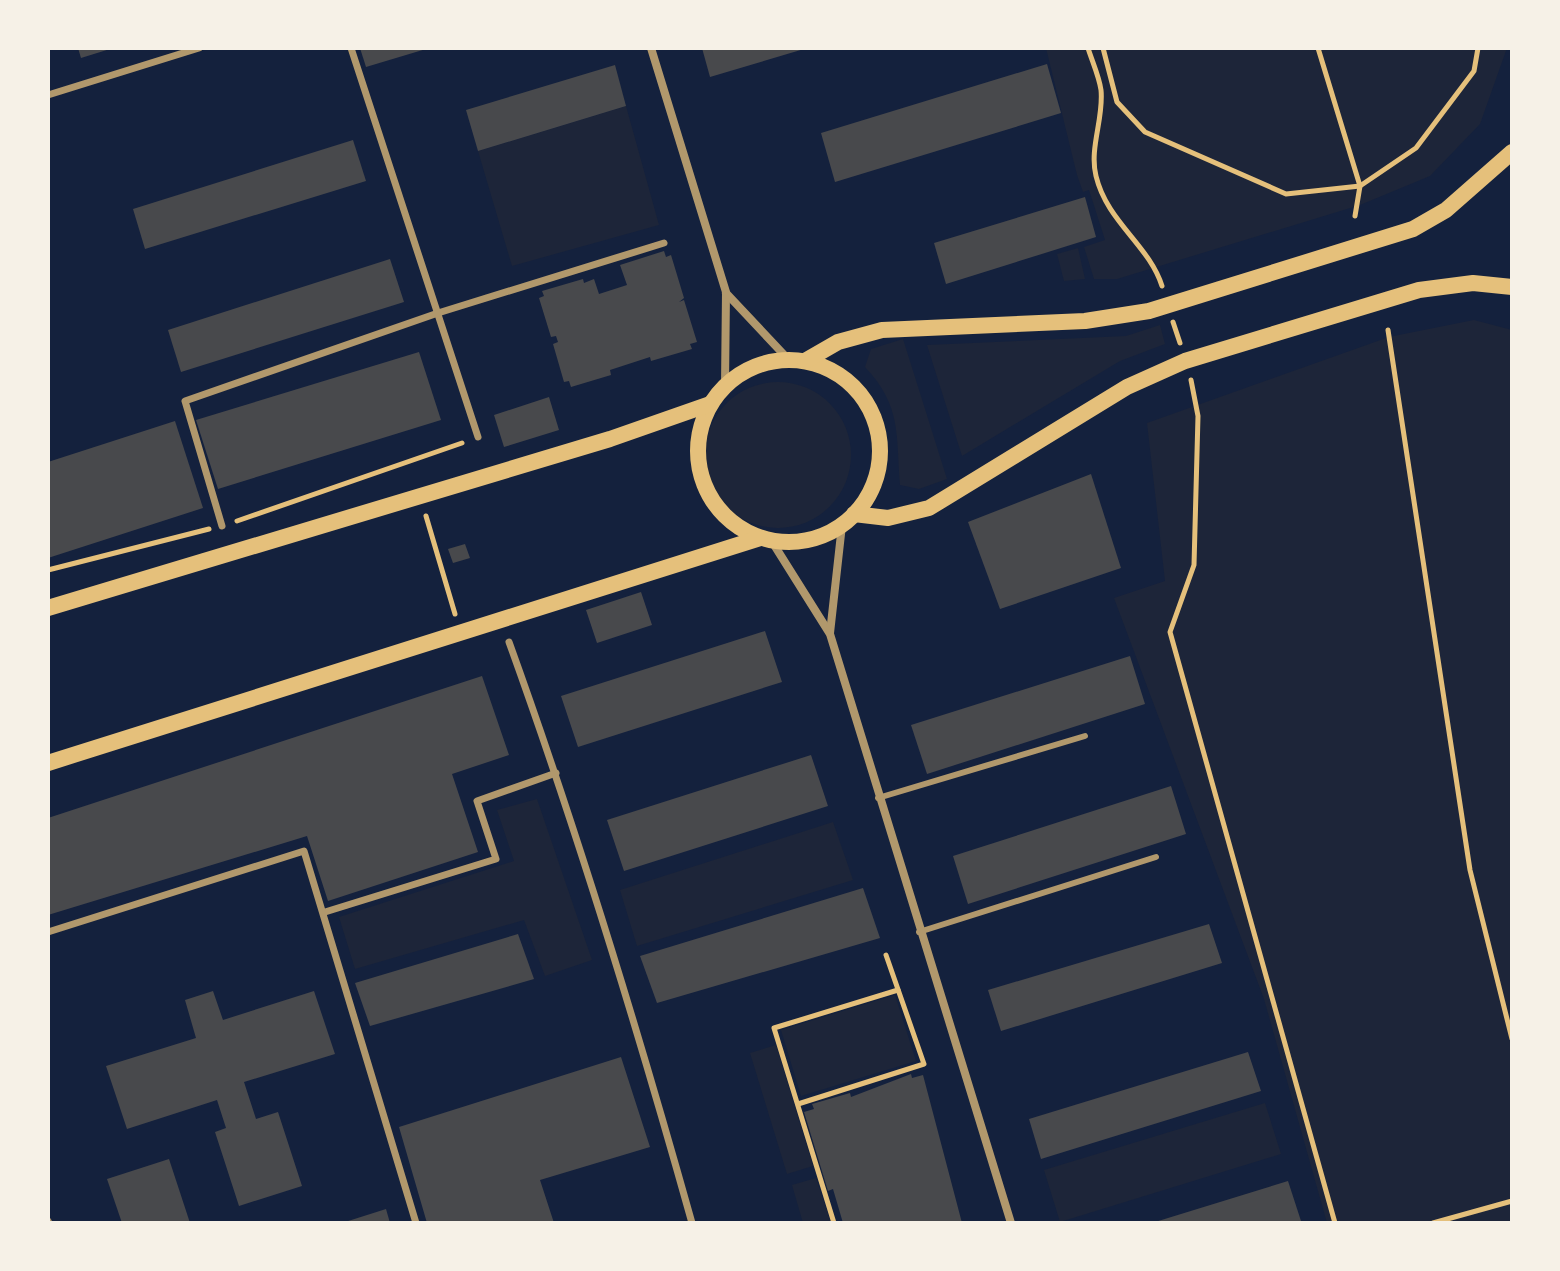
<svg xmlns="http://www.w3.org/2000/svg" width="1560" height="1271" font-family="'PT Sans',sans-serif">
	<rect width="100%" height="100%" fill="#14213d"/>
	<g fill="#1d2539">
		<path d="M1046 48H1507L1480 124 1430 176 1360 205 1117 279H1094L1084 247 1105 240 1089 190 1083 192 1077 175Z"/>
		<path d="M626 106 659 225 512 266 478 151Z"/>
		<path d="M1078 248 1085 279 1064 281 1057 254Z"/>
		<path d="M1474 320 1512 330V1223H1327L1264 999 1114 598 1165 581 1147 423 1389 337Z"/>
		<path d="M1160 325 1165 344 1120 361 962 456 927 345 1126 336Z"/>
		<path d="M903 339 947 479 919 489 900 485C896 436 902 406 865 367L871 349Z"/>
		<circle cx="778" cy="455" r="73"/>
		<path d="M537 799 592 960 545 976 524 920 355 969 339 917 514 861 497 810Z"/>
		<path d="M833 822 853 880 637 946 620 890Z"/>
		<path d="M895 995 916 1061 801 1096 781 1030Z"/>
		<path d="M776 1045 813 1166 787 1174 750 1053Z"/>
		<path d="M1265 1103 1281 1154 1060 1222 1044 1170Z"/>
		<path d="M816 1178 831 1223H803L792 1185Z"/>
	</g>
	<g fill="#48494c">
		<path d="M78 48H110V49L81 58Z"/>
		<path d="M360 48H426V49L366 67Z"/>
		<path d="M702 48H803L804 49 710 77Z"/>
		<path d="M1047 64 1061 113 835 182 821 133Z"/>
		<path d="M615 65 626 106 478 151 466 110Z"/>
		<path d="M353 140 366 181 145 249 133 209Z"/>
		<path d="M1085 197 1096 237 946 284 934 243Z"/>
		<path d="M664 251 666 257 671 255 684 298 679 302 684 300 697 342 690 344 692 349 651 361 650 357 610 370 611 375 571 387 569 381 564 382 553 344 558 342 556 336 551 337 539 298 544 296 542 291 583 279 584 283 594 279 599 294 627 285 620 265Z"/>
		<path d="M390 259 404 302 181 372 168 330Z"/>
		<path d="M419 352 441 420 218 489 196 420Z"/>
		<path d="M549 397 559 430 504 447 494 415Z"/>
		<path d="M175 421 203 508 48 558V462Z"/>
		<path d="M1091 474 1121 568 1000 609 968 522Z"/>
		<path d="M465 544 470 558 453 563 448 549Z"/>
		<path d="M641 592 652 625 597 643 586 610Z"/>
		<path d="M765 631 782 682 578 747 561 696Z"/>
		<path d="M1130 656 1145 704 927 774 911 725Z"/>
		<path d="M482 676 509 755 452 774 478 852 328 901 307 836 48 915V818Z"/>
		<path d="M811 755 828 806 624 871 607 820Z"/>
		<path d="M1171 786 1186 834 968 904 953 856Z"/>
		<path d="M863 888 880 938 657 1003 640 956Z"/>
		<path d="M1209 924 1222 963 1001 1031 988 990Z"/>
		<path d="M518 934 534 979 370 1026 355 983Z"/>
		<path d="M213 991 223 1020 314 991 335 1054 244 1082 256 1119 278 1112 302 1186 239 1206 215 1132 226 1128 217 1100 127 1129 106 1066 196 1038 185 1000Z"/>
		<path d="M1248 1052 1261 1091 1041 1159 1029 1119Z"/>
		<path d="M621 1057 650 1147 540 1180 554 1223H427L399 1127Z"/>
		<path d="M911 1074 912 1078 923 1075 962 1223H843L833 1189 828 1191 804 1112 814 1109 812 1104 850 1093 851 1097Z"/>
		<path d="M169 1159 190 1223H122L107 1179Z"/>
		<path d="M1288 1181 1301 1221 1155 1223V1222Z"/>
		<path d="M386 1209 390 1223H345V1222Z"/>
	</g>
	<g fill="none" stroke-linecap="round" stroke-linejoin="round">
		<g stroke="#e5c07b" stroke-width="5">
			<path d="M1088 48C1092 61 1099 76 1101 90 1104 118 1089 148 1096 176 1107 222 1149 245 1162 286"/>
			<path d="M1103 48 1117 102 1145 132 1286 194 1360 186 1416 148 1474 71 1478 48"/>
			<path d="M1318 48 1360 186 1355 216"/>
			<path d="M1173 322 1180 343"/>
			<path d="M1388 330 1470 870 1512 1039"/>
			<path d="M1191 380 1198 416 1194 565 1170 632 1335 1223"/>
			<path d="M426 516 455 614"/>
			<path d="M237 521 462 443"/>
			<path d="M48 570 209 529"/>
			<path d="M798 1104 924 1064 886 955"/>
			<path d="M834 1223 774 1028 898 990"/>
			<path d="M1433 1223 1512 1201"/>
		</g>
		<g stroke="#b1986c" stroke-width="6">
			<path d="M878 798 1085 736"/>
			<path d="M919 932 1156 857"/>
		</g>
		<g stroke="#b1986c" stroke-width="7">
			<path d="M351 48 478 437"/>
			<path d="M48 95 199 48"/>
			<path d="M222 526 185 401 438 313 664 243"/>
			<path d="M509 642C578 833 637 1027 692 1223"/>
			<path d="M325 912 496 859 477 801 556 773"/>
			<path d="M48 932 304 851 416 1223"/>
			<path d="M48 1221 49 1223"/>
		</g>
		<g stroke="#b1986c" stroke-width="8">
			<path d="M651 48 726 292 725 385"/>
			<path d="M726 293 788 359"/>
			<path d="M771 540 830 634 1011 1223"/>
			<path d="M830 633 842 525"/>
		</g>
		<g stroke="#e5c07b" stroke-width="16">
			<circle cx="789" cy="451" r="91"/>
			<path d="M805 361 838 342 882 330 1085 321 1149 311 1413 229 1446 210 1512 152"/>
			<path d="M854 514 888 518 929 508 1127 387 1185 361 1419 290 1473 283 1512 287"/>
			<path d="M48 608 610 439 710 404"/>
			<path d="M48 763 760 538"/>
		</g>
	</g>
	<rect width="1560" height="1271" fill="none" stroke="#f6f1e7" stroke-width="100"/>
</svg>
